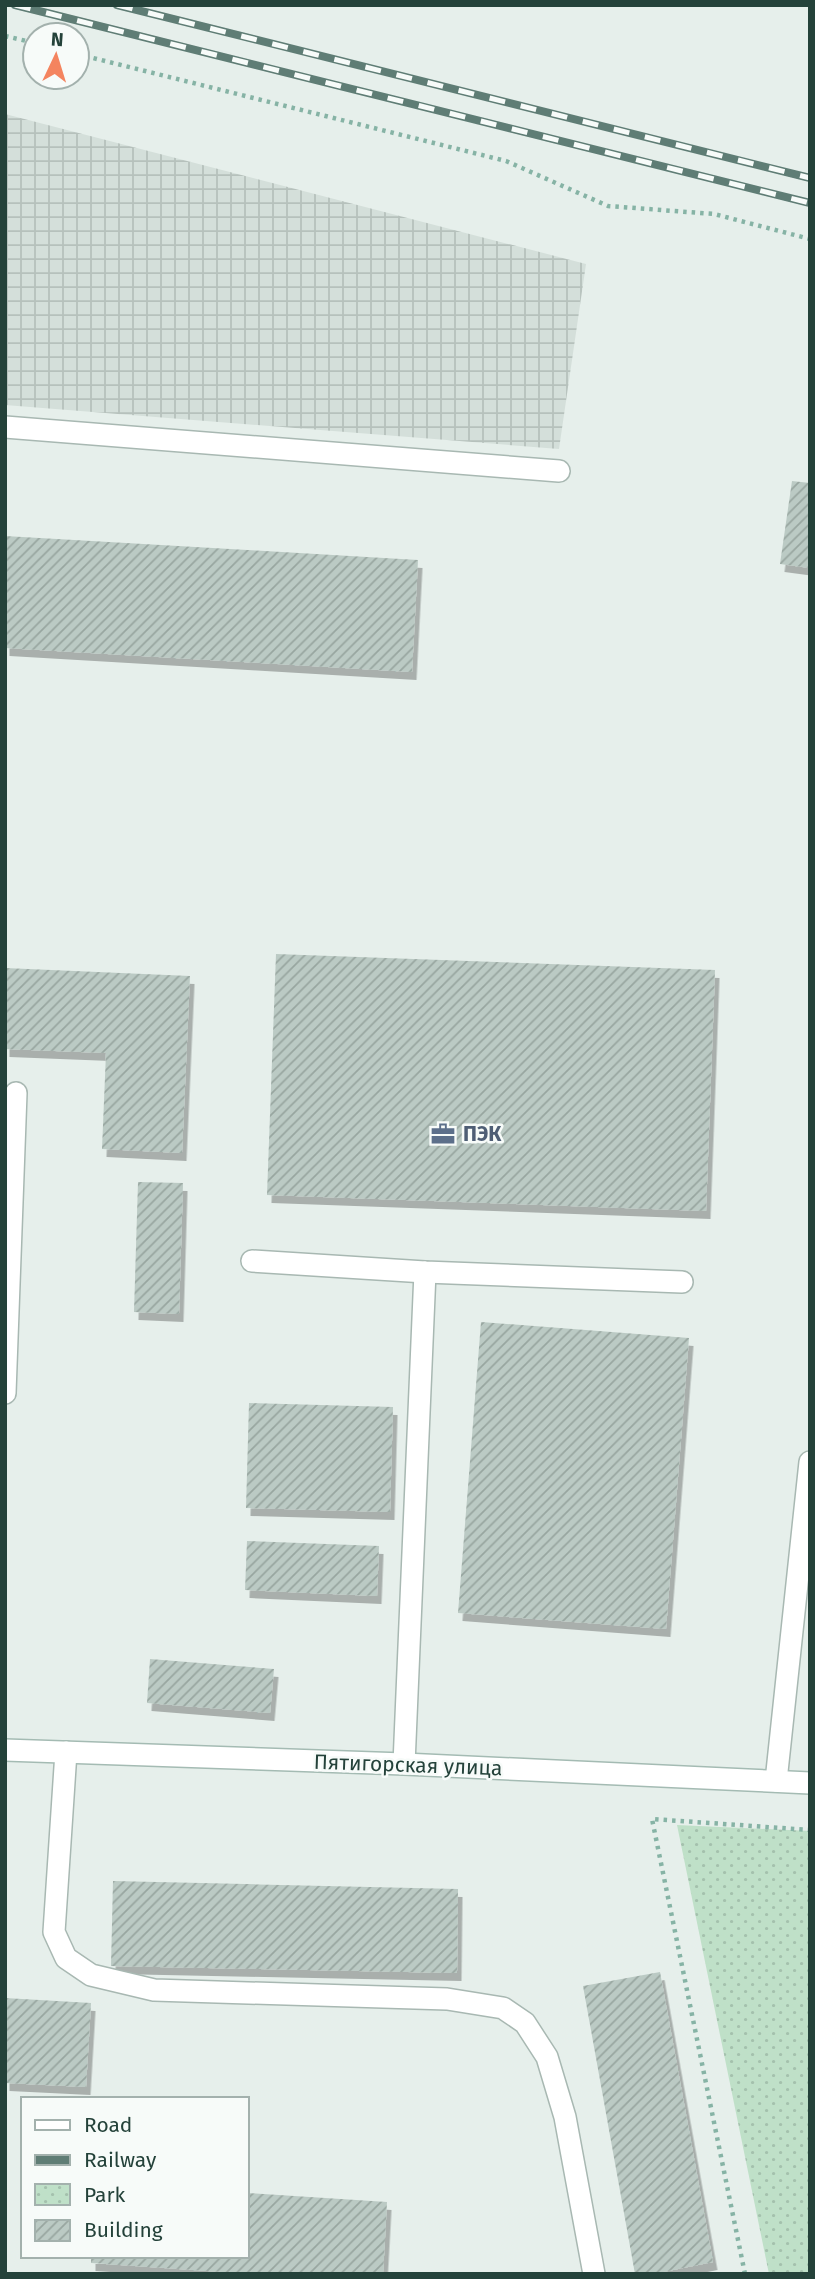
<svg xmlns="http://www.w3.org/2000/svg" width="815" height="2279" font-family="'Fira Sans',sans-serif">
	<defs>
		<pattern id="industrial-grid" width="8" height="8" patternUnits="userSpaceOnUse" patternTransform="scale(1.75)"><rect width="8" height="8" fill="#d4dfda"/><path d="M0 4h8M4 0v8" fill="none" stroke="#b6c1bc"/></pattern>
		<pattern id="park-dots" width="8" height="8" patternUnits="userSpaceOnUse" patternTransform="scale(1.75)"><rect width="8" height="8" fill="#bfe0c8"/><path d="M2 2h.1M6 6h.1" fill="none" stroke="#a4c1ad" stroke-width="1.8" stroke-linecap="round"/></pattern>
		<pattern id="building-hatch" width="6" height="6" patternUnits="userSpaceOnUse" patternTransform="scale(1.75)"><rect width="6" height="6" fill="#bbcac4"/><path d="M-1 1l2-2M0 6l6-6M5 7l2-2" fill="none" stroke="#98a6a0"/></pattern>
		<filter id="shadow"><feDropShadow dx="4.5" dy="8" stdDeviation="0" flood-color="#0004"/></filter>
	</defs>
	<rect width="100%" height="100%" fill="#e6efeb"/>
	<path fill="url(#industrial-grid)" d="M5 114 586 264 559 449 5 405Z"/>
	<path fill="url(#park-dots)" d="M677 1825 810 1831V2274H769Z"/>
	<g fill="url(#building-hatch)" filter="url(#shadow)">
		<path d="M792 481 810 483V568L780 564Z"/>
		<path d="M5 536 418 560 412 672 5 648Z"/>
		<path d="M276 954 715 970 706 1211 267 1195Z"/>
		<path d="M5 968 190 976 182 1153 102 1149 106 1053 5 1049Z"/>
		<path d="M138 1182 183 1183 179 1314 134 1312Z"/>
		<path d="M481 1322 689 1338 666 1629 458 1613Z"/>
		<path d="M249 1403 393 1407 390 1512 246 1508Z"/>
		<path d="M247 1541 379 1546 377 1596 245 1590Z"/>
		<path d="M150 1659 274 1669 270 1713 147 1703Z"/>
		<path d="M113 1881 458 1889 457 1973 111 1966Z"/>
		<path d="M660 1972 713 2262 653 2274H635L583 1986Z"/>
		<path d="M5 1998 91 2003 86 2087 5 2083Z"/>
		<path d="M247 2193 387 2202 383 2274H252L91 2263V2256H247Z"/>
	</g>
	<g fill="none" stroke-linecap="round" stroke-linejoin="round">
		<g stroke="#a8b8b2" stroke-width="24">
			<g id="lane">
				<path d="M252 1261 425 1272 682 1282"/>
				<path d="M5 1393 16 1093"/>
				<path d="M66 1752 54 1932 66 1958 91 1975 154 1990 447 1999 503 2008 525 2023 547 2057 565 2117 594 2274"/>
				<path d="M404 1764 425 1272"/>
				<path d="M776 1781 810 1462"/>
			</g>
		</g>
		<g stroke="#a8b8b2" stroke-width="24">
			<path id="street" d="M5 427 559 471"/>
		</g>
		<g stroke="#a4bbb3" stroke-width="24">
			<path id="secondary" d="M5 1750 404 1764 810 1783"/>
		</g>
		<g stroke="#86b3a5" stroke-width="4.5" stroke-dasharray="3.5 5" stroke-linecap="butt">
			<path d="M5 36 35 43"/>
			<path d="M77 54 506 161 608 206 714 214 810 239"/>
			<path d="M745 2274 652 1819 810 1830"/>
		</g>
		<use href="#lane" stroke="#fff" stroke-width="21"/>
		<use href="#street" stroke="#fff" stroke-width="21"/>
		<use href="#secondary" stroke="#fff" stroke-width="21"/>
		<g stroke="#5f7d75" stroke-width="8">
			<g id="rail">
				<path d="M15 5 810 203"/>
				<path d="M117 5 810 178"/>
			</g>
		</g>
		<use href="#rail" stroke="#f7fbf9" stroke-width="5" stroke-dasharray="16" stroke-linecap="butt"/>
	</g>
	<defs>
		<g id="office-bare" transform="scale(1.89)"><path d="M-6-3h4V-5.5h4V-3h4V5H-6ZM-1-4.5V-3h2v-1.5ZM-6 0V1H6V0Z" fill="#5c6f8a" stroke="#f7fbf9" stroke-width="2.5" paint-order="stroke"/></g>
	</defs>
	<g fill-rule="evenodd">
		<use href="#office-bare" x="443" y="1134"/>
	</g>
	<g text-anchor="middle" stroke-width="5" stroke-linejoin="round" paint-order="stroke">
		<g font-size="21" font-weight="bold" fill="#4e5e75" stroke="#f7fbf9" text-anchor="start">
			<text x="463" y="1141">ПЭК</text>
		</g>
		<g font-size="21" fill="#24423a" stroke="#f7fbf9">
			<text transform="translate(408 1765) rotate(2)" y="7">Пятигорская улица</text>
		</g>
	</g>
	<rect width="815" height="2279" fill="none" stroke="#24423a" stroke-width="14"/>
	<rect x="21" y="2097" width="228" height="161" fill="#f7fbf9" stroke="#a3b1ad" stroke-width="2"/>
	<rect x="35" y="2120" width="35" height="10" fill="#ffffff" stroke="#a3b1ad" stroke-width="2"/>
	<text x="84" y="2132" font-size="21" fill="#24423a">Road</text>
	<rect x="35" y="2155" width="35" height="10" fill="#5f7d75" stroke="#a3b1ad" stroke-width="2"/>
	<text x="84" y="2167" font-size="21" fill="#24423a">Railway</text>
	<rect x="35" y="2184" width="35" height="21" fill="url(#park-dots)" stroke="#a3b1ad" stroke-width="2"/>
	<text x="84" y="2202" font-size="21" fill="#24423a">Park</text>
	<rect x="35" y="2220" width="35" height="21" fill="url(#building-hatch)" stroke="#a3b1ad" stroke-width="2"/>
	<text x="84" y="2237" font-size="21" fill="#24423a">Building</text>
	<g transform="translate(56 56) rotate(4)"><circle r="33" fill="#f7fbf9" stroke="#a3b1ad" stroke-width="2"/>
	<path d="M0-5L12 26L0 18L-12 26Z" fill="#f4845f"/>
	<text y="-10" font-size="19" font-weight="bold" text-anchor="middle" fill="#24423a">N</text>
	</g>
</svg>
